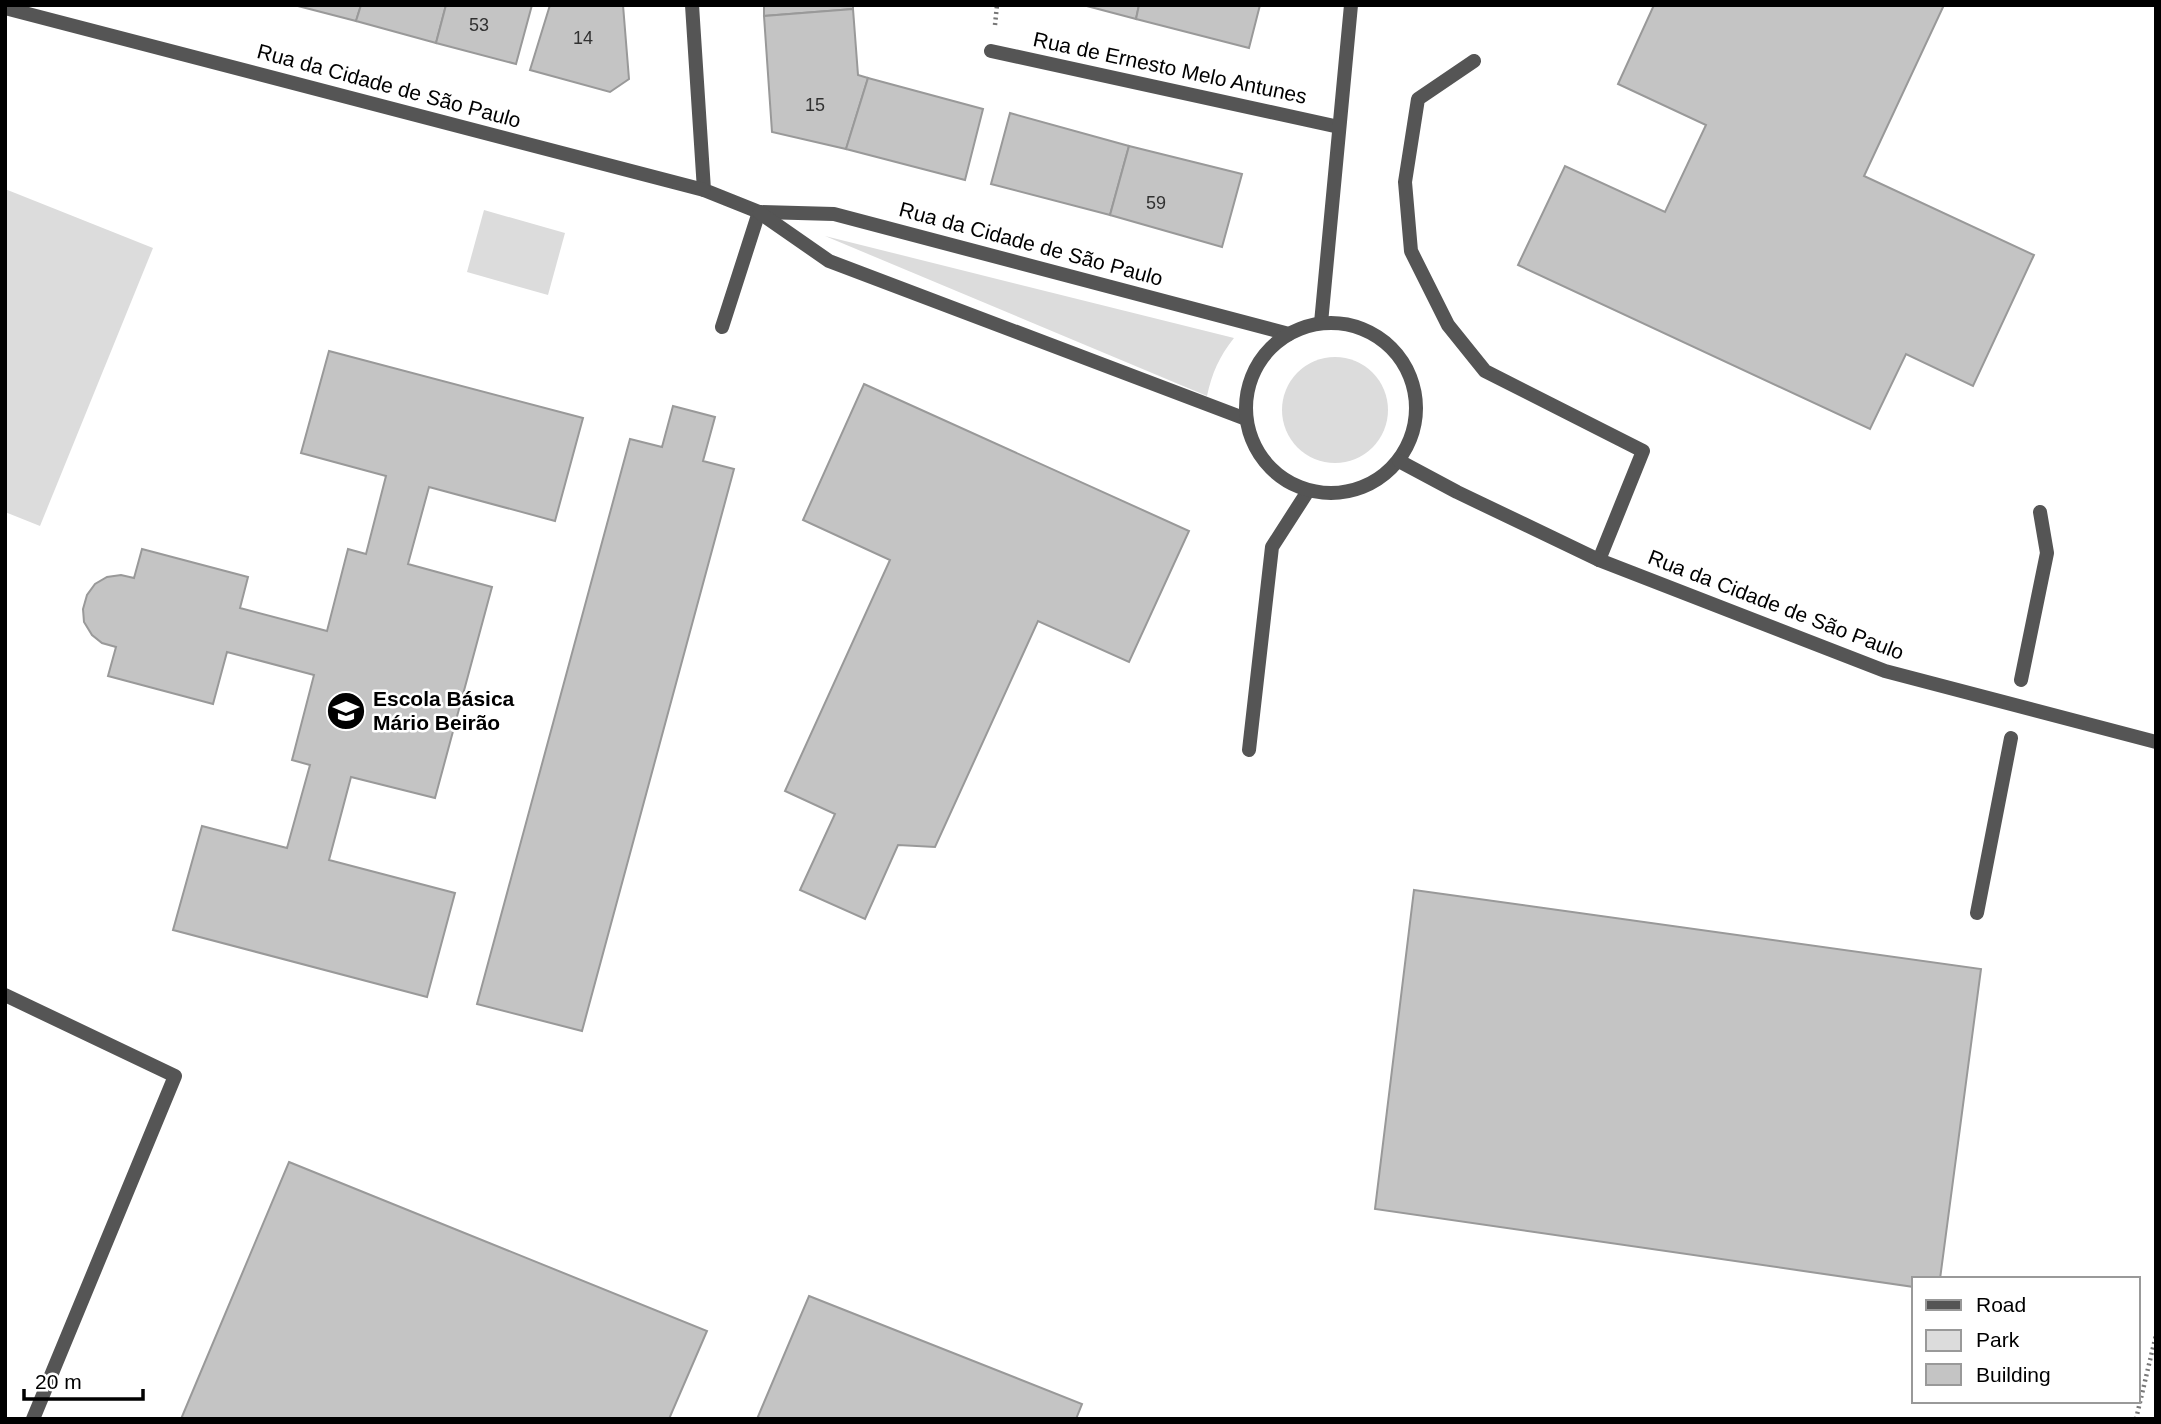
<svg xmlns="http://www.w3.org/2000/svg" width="2161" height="1424" font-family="Helvetica,sans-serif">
	<rect width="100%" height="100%" fill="#fff"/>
	<g fill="#dcdcdc">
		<path d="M5 189 153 248 40 526 5 512Z"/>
		<path d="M484 210 565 233 548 295 467 272Z"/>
		<path d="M825 236 1234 338C1219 357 1212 373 1207 396Z"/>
		<circle cx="1335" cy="410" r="53"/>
	</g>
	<g fill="#c4c4c4" stroke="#999" stroke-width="2">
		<path d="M294 5H361L356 21Z"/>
		<path d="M361 5H446L436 43 356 21Z"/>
		<path d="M446 5H532L516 64 436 43Z"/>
		<path d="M550 5H623L629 79 610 92 530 70Z"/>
		<path d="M764 5H853V9L764 16Z"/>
		<path d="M1083 5H1139L1136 19Z"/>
		<path d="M1139 5H1260L1249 48 1136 19Z"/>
		<path d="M1654 5H1944L1864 176 2034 255 1973 386 1906 354 1870 429 1518 265 1565 166 1665 212 1706 125 1618 84Z"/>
		<path d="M853 9 858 75 868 78 846 149 772 132 764 16Z"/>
		<path d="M868 78 983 109 965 180 846 149Z"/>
		<path d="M1010 113 1129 146 1110 215 991 184Z"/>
		<path d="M1129 146 1242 174 1222 247 1110 215Z"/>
		<path d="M329 351 583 418 555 521 429 487 408 564 492 587 435 798 351 777 329 860 455 893 427 997 173 930 202 826 287 848 310 765 292 760 314 675 227 652 213 704 108 676 116 647 102 643 92 635 84 622 83 609 87 595 95 584 107 577 121 575 134 578 142 549 248 577 240 608 327 631 348 549 366 554 386 476 301 453Z"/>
		<path d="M864 384 1189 531 1129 662 1038 621 935 847 898 845 865 919 800 890 835 814 785 791 890 560 803 520Z"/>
		<path d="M673 406 715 417 703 461 734 469 582 1031 477 1004 630 439 662 447Z"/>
		<path d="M1414 890 1981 969 1940 1279H1914V1287L1375 1209Z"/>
		<path d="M289 1162 707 1331 669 1419H181Z"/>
		<path d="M809 1296 1082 1404 1076 1419H757Z"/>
	</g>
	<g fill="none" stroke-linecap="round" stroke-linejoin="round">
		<g stroke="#777" stroke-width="4.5" stroke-dasharray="2 3.5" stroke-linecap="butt">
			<path d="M995 25 997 5"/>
			<path d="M2136 1419 2156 1335"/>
		</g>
		<g stroke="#555" stroke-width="14">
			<path d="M1474 61 1418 99 1405 182 1411 251 1448 325 1485 371 1643 451 1599 560"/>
			<path d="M722 327 759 212"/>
			<path d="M2021 680 2047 553 2040 512"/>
			<path d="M1249 750 1272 547 1308 491"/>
			<path d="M1977 913 2011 738"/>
			<path d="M5 995 175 1076 33 1419"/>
		</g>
		<g stroke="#555" stroke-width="14">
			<path d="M692 5 704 190 759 212"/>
			<path d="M991 51 1339 127"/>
			<path d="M1321 323 1351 5"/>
		</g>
		<g stroke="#555" stroke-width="14">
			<path d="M5 8 704 190"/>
			<path d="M759 212 834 214 1289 334"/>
			<path d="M760 213 829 261 1246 419"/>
			<circle cx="1331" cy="408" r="85"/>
			<path d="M1399 461 1457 492 1599 560 1885 671 2156 742"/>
		</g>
	</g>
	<defs>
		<g id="school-disc" transform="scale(2.0125)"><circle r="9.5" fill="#000" stroke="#fff"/><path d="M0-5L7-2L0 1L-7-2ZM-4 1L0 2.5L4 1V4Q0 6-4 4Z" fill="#fff"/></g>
	</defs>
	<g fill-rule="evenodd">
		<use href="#school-disc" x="346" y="711"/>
	</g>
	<g text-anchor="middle" stroke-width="5" stroke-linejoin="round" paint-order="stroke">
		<g font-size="18" fill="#313131">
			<text x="479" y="31">53</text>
			<text x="583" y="44">14</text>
			<text x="815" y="111">15</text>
			<text x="1156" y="209">59</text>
		</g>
		<g font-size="21" fill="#000" stroke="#fff">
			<text transform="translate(1170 68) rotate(12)" y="7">Rua de Ernesto Melo Antunes</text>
			<text transform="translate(389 86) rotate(15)" y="7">Rua da Cidade de São Paulo</text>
			<text transform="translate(1031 244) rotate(15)" y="7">Rua da Cidade de São Paulo</text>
			<text transform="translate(1776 605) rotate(21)" y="7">Rua da Cidade de São Paulo</text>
		</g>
		<g font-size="21" font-weight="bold" fill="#000" stroke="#fff" text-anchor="start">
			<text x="373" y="706">Escola Básica<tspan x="373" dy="24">Mário Beirão</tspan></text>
		</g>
	</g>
	<rect width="2161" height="1424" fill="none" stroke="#000000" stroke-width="14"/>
	<rect x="1912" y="1277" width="228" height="126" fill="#ffffff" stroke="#999999" stroke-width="2"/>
	<rect x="1926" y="1300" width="35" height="10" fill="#555555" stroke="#999999" stroke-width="2"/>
	<text x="1976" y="1312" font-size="21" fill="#000000">Road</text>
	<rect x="1926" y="1330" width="35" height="21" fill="#dcdcdc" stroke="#999999" stroke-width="2"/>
	<text x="1976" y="1347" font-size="21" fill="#000000">Park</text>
	<rect x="1926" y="1364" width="35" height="21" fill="#c4c4c4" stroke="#999999" stroke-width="2"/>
	<text x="1976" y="1382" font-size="21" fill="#000000">Building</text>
	<path d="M24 1389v10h119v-10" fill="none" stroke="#000000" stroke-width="3.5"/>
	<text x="35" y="1389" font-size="21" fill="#000000" stroke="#ffffff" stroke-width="5" paint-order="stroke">20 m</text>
</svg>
